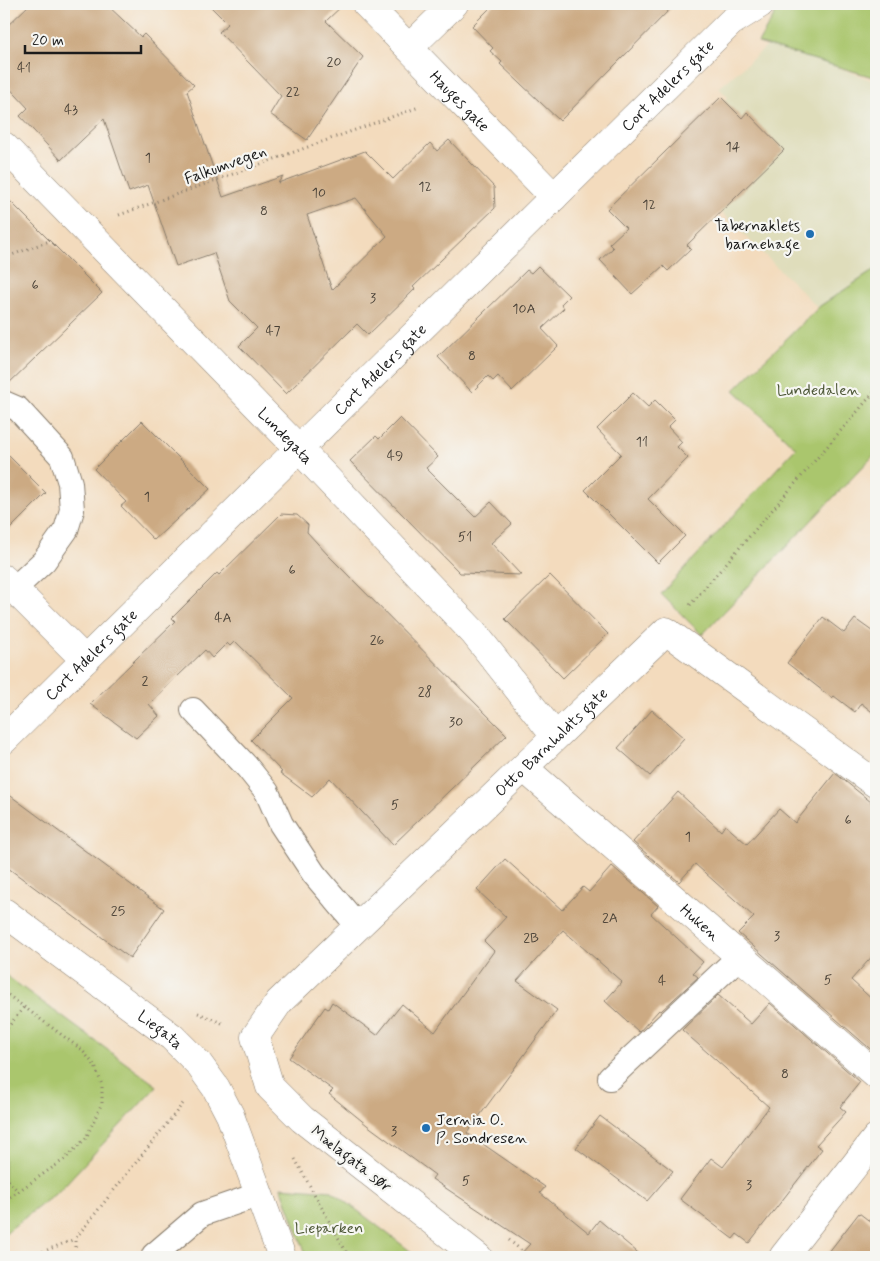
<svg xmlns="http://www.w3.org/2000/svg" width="880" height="1261" font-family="Mynerve,sans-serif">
	<rect width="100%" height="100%" fill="#f6f6f2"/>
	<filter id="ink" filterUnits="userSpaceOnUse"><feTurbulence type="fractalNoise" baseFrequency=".02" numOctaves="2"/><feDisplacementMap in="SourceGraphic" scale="10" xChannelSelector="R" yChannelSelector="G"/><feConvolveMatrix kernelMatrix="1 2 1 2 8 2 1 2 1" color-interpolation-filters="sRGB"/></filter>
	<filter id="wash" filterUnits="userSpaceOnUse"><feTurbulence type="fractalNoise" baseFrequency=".0096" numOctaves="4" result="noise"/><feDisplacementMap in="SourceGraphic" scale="20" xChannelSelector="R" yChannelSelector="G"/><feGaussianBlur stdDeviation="1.12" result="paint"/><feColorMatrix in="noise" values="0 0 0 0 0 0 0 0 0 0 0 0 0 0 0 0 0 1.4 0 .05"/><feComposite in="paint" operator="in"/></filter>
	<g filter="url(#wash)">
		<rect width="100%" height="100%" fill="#f3dbbd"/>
		<path fill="#dfddbb" d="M772 42 876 82V365L704 195 687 137 728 97 719 88Z"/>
		<g fill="#aac66d" stroke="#637144">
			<path d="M781 4H876V78L758 43Z"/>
			<path d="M876 269V453L702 635 661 594 796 448 734 390 820 306Z"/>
			<path d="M4 974 157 1086 59 1191 4 1234Z"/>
			<path d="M281 1187 332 1191 418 1257H307Z"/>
		</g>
		<g id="blocks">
			<g fill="#ccaa83" fill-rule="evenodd">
				<path d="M30 4H106L141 37 144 34 194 85 187 91 223 197 283 176 278 183 365 151 393 179 430 143 437 151 449 140 494 187 495 208 413 287 415 289 368 335 357 324 286 394 239 346 257 328 230 301 214 253 176 266 148 185 129 192 104 119 61 160 20 116 28 108 4 82V29ZM356 198 387 236 332 290 307 215Z"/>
				<path d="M208 4H344L326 21 363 57 307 140 270 114 281 96 219 32 228 24Z"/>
				<path d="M494 4H675L560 121 500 64 502 62 490 51 493 48 472 26Z"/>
				<path d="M721 97 742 118 747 112 784 150 687 245 691 249 668 271 663 266 632 294 600 260 613 248 609 244 626 228 607 209Z"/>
				<path d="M4 195 102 293 4 388Z"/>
				<path d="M538 266 569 296 561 304 564 308 542 329 558 346 512 391 498 376 493 381 488 376 472 392 438 357 527 270 531 273Z"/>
				<path d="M633 393 648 407 655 400 675 420 668 427 682 442 677 447 688 458 648 499 685 536 658 563 585 490 621 454 597 429Z"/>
				<path d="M400 418 438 457 426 468 475 517 491 502 512 524 491 543 521 575 460 573 350 461 376 436 379 439Z"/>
				<path d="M142 421 210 489 154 540 121 506 126 502 94 469Z"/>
				<path d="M4 451 46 493 4 535Z"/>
				<path d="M281 514 297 515 308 525 307 532 328 555 507 735 393 845 330 778 312 797 280 773 282 772 251 740 293 698 235 641 230 646 227 643 212 658 205 650 149 704 159 716 136 738 90 704 175 621 172 618 217 573 219 575Z"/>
				<path d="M550 575 608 634 563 678 505 619Z"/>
				<path d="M823 617 844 633 855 619 876 634V715L861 703 855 712 834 696 832 698 787 663Z"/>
				<path d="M652 710 684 738 650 776 618 748Z"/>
				<path d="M835 773 876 806V952L851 980 876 1003V1054L738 933 754 917 695 864 679 882 633 842 678 792 721 831 725 825 747 844 779 809 795 823Z"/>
				<path d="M4 791 164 909 130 958 4 865Z"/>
				<path d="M505 859 562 910 583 887 589 892 612 866 658 906 651 914 703 962 693 973 698 977 661 1011 659 1010 639 1032 605 1001 622 982 563 930 517 981 557 1010 467 1133 545 1187 540 1193 589 1233 599 1220 643 1257H518L530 1244 432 1179 435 1175 367 1125 329 1094 333 1090 289 1058 325 1007 328 1009 332 1002 377 1035 402 1004 435 1032 494 951 484 941 506 917 477 890Z"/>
				<path d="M718 995 751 1024 770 1003 860 1082 840 1107 846 1112 816 1145 822 1149 749 1243 737 1234 733 1239 680 1199 711 1158 723 1167 769 1107 682 1030Z"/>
				<path d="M600 1116 673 1171 647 1201 576 1148Z"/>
				<path d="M859 1213 876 1226V1257H825Z"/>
			</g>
		</g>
	</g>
	<g filter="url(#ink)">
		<use href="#blocks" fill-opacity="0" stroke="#887c6c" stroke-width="1"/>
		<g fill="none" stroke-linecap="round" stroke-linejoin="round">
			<g stroke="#887c6c" stroke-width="26">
				<g id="service">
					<path d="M4 403 18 409 62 457 70 483 72 510 66 530 44 561 14 589"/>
					<path d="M193 710 247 767 267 792 281 824 314 874 358 926"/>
					<path d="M610 1078 740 956"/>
					<path d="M154 1255 202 1214 260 1194"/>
				</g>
			</g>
			<g stroke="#887c6c" stroke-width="29">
				<g id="minor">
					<path id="s1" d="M366 4 554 197"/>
					<path d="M409 48 454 4"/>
					<path id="s2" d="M4 146 299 449 474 633 555 736"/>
					<path d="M4 579 85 660"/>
					<path id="s3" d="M524 768 876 1075"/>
					<path id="s4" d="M478 1257 302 1119 270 1087 255 1037 279 1002 666 631 876 784"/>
					<path d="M783 1257 876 1138"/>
				</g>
			</g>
			<g stroke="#887c6c" stroke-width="29">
				<g id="tertiary">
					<path id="s5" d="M4 740 731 22 760 4"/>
				</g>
			</g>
			<g stroke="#887c6c" stroke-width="29">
				<g id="primary">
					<path id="s6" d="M4 912 172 1037 198 1063 216 1088 230 1115 282 1257"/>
				</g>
			</g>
			<g stroke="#887c6c" stroke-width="3" stroke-dasharray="1 4" stroke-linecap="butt">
				<path d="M119 215 419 107"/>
				<path d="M4 258 49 241"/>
				<path d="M690 605 876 390"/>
				<path d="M4 992 82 1050 95 1066 102 1085V1103L86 1138 65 1159 4 1201"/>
				<path d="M198 1013 224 1024"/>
				<path d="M4 1032 24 1007"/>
				<path d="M295 1159 349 1257"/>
				<path d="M4 1177 17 1190"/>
				<path d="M509 1240 529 1257"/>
				<path d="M34 1257 42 1252 75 1239"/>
				<path d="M75 1257V1239L185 1101"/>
			</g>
			<use href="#service" stroke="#fff" stroke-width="24"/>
			<use href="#minor" stroke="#fff" stroke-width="28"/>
			<use href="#tertiary" stroke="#fff" stroke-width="28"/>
			<use href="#primary" stroke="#fff" stroke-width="28"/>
		</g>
	</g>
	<g fill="#1f6fb2" stroke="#f6f6f2" stroke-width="2">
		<circle cx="810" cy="234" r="5"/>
		<circle cx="426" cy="1128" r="5"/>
	</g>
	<g text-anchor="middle" stroke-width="4.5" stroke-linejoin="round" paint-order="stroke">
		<g font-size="14" fill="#484036">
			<text x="334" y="66">20</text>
			<text x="24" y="72">41</text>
			<text x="293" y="96">22</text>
			<text x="71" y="114">43</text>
			<text x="733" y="151">14</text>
			<text x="148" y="162">1</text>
			<text x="425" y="191">12</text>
			<text x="319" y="197">10</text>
			<text x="649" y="209">12</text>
			<text x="264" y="215">8</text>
			<text x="35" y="289">6</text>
			<text x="373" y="302">3</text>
			<text x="524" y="313">10A</text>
			<text x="273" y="335">47</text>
			<text x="472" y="360">8</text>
			<text x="642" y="446">11</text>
			<text x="395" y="460">49</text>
			<text x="147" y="501">1</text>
			<text x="465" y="541">51</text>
			<text x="292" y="574">6</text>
			<text x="223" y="622">4A</text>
			<text x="377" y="644">26</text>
			<text x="145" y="685">2</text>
			<text x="425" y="696">28</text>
			<text x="456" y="726">30</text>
			<text x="395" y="809">5</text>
			<text x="848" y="824">6</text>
			<text x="688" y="841">1</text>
			<text x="118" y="915">25</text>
			<text x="610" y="922">2A</text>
			<text x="777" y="940">3</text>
			<text x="531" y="942">2B</text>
			<text x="828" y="984">5</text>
			<text x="662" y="985">4</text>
			<text x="785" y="1078">8</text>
			<text x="394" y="1135">3</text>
			<text x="466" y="1185">5</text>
			<text x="749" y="1189">3</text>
		</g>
		<g font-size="16" fill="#1c1c1c" stroke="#f6f6f2">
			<text dy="6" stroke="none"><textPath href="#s5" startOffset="932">Cort Adelers gate</textPath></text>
			<text dy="6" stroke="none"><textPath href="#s1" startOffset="135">Hauges gate</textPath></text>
			<text transform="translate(225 164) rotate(-20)" y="6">Falkumvegen</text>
			<text dy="6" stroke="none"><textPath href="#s5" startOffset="528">Cort Adelers gate</textPath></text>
			<text dy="6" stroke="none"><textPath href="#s2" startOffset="404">Lundegata</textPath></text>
			<text dy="6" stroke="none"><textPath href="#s5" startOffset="122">Cort Adelers gate</textPath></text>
			<text dy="6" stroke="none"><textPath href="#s4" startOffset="740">Otto Barnholdts gate</textPath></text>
			<text dy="6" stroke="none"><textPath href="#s3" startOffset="234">Huken</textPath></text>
			<text dy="6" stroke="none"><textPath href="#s6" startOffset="196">Liegata</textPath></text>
			<text transform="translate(352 1158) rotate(38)" y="6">Mælagata sør</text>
		</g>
		<g font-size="16" fill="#1c1c1c" stroke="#f6f6f2" text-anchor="end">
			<text x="800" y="231">Tabernaklets<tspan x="800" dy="18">barnehage</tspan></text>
			<text x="436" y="1125" text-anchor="start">Jernia O.<tspan x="436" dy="18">P. Sondresen</tspan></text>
		</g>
		<g font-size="16" fill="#4e5838" stroke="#f6f6f2">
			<text x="818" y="395">Lundedalen</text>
			<text x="329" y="1233">Lieparken</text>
		</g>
	</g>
	<rect width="880" height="1261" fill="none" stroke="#f6f6f2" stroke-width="20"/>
	<path d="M25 45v8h116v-8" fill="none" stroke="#1c1c1c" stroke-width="2.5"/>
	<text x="32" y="45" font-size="15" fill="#1c1c1c" stroke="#f6f6f2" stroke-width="4" paint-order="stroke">20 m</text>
</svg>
